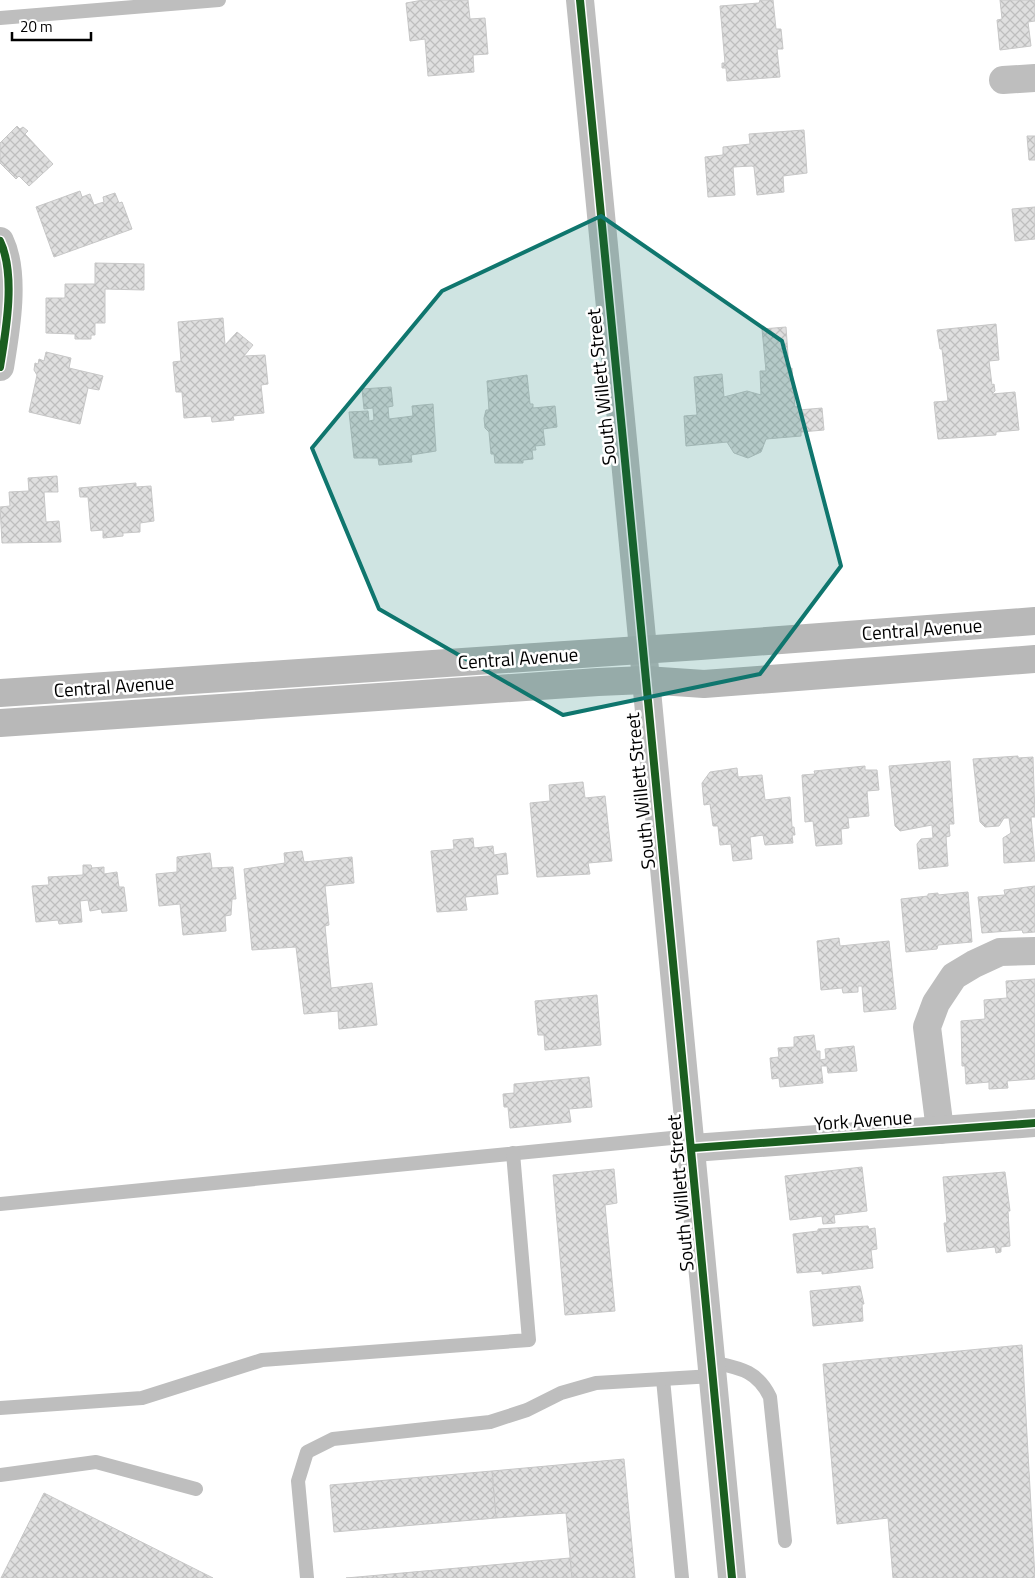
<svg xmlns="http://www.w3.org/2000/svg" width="1035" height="1578" font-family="'Titillium Web',sans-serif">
	<defs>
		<pattern id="building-cross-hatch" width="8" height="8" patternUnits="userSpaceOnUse" patternTransform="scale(1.25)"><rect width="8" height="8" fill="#dfdfdf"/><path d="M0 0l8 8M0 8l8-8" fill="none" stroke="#bebebe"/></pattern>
	</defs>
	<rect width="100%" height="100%" fill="#fff"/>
	<g fill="url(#building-cross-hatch)" stroke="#c7c7c7">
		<path d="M423 0H468L470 19 485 18 488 54 473 55 474 72 428 76 425 39 410 41 406 3Z"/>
		<path d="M760 0H773L776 29H781L783 49H777L780 77 727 81 726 68H722V63H725L720 6 759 3Z"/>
		<path d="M1000 0H1035V21L1028 22 1031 46 1000 50 997 20 1002 19Z"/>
		<path d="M17 126 20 129 23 127 28 131 25 134 53 164 29 186 19 176 16 179 0 163V143Z"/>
		<path d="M804 130 807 173 783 176 784 192 757 195 754 167 752 166 733 167 735 195 708 197 705 157 723 155V147L750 144 749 134Z"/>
		<path d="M1027 136H1035V160H1029Z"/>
		<path d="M80 191 82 197 90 194 94 205 104 202 103 197 115 193 119 203 122 202 132 229 54 257 36 207Z"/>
		<path d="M1035 207V239L1015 241 1012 209Z"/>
		<path d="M95 263 144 264V290L105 289V323H95V335H91V339H75V334L46 333V298H65V284H95Z"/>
		<path d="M223 318 225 345 237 332 253 345 244 356 265 355 268 384 261 385 264 413 233 416 234 420 212 422 211 416 184 418 182 392H176L173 362 181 361 178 322Z"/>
		<path d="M996 324 999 360 989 361 992 385 994 384 995 391 992 394 1015 392 1019 430 996 432V435L938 439 934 402 948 401 942 349H940L937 330Z"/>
		<path d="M786 327 789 369 792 368 795 407 799 406V410L822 408 824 430 801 432V436L766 439 761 452 748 458 734 453 727 442 686 446 684 416 697 415 694 377 722 374 724 397 747 391 761 395 760 371H766L762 329Z"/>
		<path d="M46 352 71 358 69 368 103 376 99 390 88 388 80 424 29 412 37 375 34 370 35 363 38 364 39 359 44 361Z"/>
		<path d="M527 375 530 404H533V408L555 406 557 427 543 429 545 445 535 446 536 450H532L533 459 523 460V463H495L494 454H491L489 432 485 428 484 418 486 410H489L487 381Z"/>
		<path d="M391 387 393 406 388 407 389 419 413 416 412 406 433 404 436 451 411 455 412 462 379 465 378 458H354L349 412 368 411 369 421 374 420 373 408 364 409 362 389Z"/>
		<path d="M57 476 58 492H44L46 522 59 521 61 542 2 543 0 507 10 506 9 492 29 491 28 478Z"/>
		<path d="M136 483V487L151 486 154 521 140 523V532L123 533V536L103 538V530L91 531 88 497H80L79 488Z"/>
		<path d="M1018 756V758L1033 757 1035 817H1031L1035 861 1004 863 1003 838 1011 833 1009 818H1004L999 826 985 827 980 822 973 759Z"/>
		<path d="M950 761 954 824H949L950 836 946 837 948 866 919 869 917 844 921 839 933 838 932 825 900 831 895 826 889 766Z"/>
		<path d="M865 766V770H877L879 790 867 791 869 816 848 818 849 828 841 829 842 844 816 846 813 821 805 822 802 775 815 774 814 771Z"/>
		<path d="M737 768 738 777 762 775 765 800 790 797 792 827H794L795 835H792L793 843 765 845 763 835 750 837 752 859 733 861 731 844 720 845 718 826H713L710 804 704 805 702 783 710 772Z"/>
		<path d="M583 782 585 798 605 796 612 861 588 863 590 874 537 877 530 803 550 801 549 785Z"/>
		<path d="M473 838 474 848 493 846 494 855 506 853 508 874 496 875 498 894 465 897 467 910 437 912 431 851 454 849 453 840Z"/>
		<path d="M302 851 304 862 352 857 354 883 325 886 329 925 325 926 331 988 372 983 377 1025 339 1029 338 1011 304 1014 296 947 252 950 244 869 285 863 284 853Z"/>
		<path d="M210 853 212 868 233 867 236 899H232L231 915 225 916 226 931 183 935 180 904 159 906 156 874 177 872V857Z"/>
		<path d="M83 865H91L92 868 104 867V874L117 872 119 887H124L127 911 102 913 101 909 90 911 88 900 80 901 82 922 59 924 58 920 36 922 32 886 49 885 48 877 83 875Z"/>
		<path d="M1035 886V932L1023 933 1022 930 982 933 978 897 1005 895 1004 890Z"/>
		<path d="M968 892 972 942 938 945 937 949 906 952 901 899 928 896V894L938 893V895Z"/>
		<path d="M839 938 840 946 889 941 896 1009 864 1012 862 986H858V992L843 993 842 988 821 990 817 941Z"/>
		<path d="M1035 979V1079L1007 1081 1008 1088 989 1089V1082L966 1084 965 1066H962L961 1021 985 1019 984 1000 1007 998 1006 981Z"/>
		<path d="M597 995 601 1045 545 1050 544 1035H538L535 1001Z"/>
		<path d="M814 1035 816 1051H820V1060L826 1059 825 1049 854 1046 857 1071 828 1073 827 1066H821L823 1083 780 1087 779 1078 772 1079 770 1058 779 1057 778 1048 794 1047V1037Z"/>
		<path d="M589 1077 592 1107 569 1109 571 1122 510 1128 508 1107H504L503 1094 514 1093V1084Z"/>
		<path d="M862 1167 867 1211 834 1215 835 1223 823 1224 822 1216 790 1220 785 1176Z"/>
		<path d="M614 1169 617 1203 605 1205 615 1311 565 1315 553 1175Z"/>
		<path d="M1005 1172 1010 1211H1008L1010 1246 1001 1247V1252L996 1253 995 1247 947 1252 944 1223H947L943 1177Z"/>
		<path d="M868 1226 869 1229 875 1228 877 1249 871 1250 873 1268 822 1274V1271L797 1273 793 1234 818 1231V1229Z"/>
		<path d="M860 1286 864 1304H862L863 1321 813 1326 810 1291Z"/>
		<path d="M1022 1345 1035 1578H893L888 1518 837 1524 823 1364Z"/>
		<path d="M624 1459 635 1578H572L566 1513 496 1518 492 1471Z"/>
		<path d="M492 1471 496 1518 334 1532 330 1485Z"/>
		<path d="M44 1493 213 1578H1Z"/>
		<path d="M570 1558 572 1578H346Z"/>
	</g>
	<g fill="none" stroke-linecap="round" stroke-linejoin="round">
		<g stroke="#bebebe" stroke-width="14">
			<path d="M0 18 219 0"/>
			<path d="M0 1204 692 1136"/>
			<path d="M712 1362C739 1368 757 1370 770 1397L785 1541"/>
			<path d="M663 1379 682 1578"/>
			<path d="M0 1408 142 1398 262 1360 529 1340 513 1153"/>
			<path d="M0 1475 96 1462 196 1489"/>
			<path d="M307 1578 298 1481 307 1452 333 1439 490 1422 527 1410 561 1393 596 1383 713 1376"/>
		</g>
		<g stroke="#bebebe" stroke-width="28">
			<path d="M580 0C631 526 684 1052 732 1578"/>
			<path d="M1003 80 1035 78"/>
			<path d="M0 241C16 274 6 331 0 367"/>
			<path d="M940 1130 927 1027 936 1003 954 976 974 964 1000 952 1035 951"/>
			<path d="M693 1148 1035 1123"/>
		</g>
		<g stroke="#b8b8b8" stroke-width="28">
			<path d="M0 693 700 646 1035 621"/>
			<path d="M0 723 598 682 645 680 704 684 1035 659"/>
		</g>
		<g stroke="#fff" stroke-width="11">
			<g id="cycleway">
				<path d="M580 0C631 526 684 1052 732 1578"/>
				<path d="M0 241C16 274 6 331 0 367"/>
				<path d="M693 1148 1035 1123"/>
			</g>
		</g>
		<use href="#cycleway" stroke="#1b5e20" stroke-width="8"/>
	</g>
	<path fill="#0f766e" fill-opacity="0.2" stroke="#0f766e" stroke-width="4" stroke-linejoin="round" d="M601 216 782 341 841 566 760 674 563 715 379 609 312 448 442 291Z"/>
	<g text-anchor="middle" stroke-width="5" stroke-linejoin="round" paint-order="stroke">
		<g font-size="19" fill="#000" stroke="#fff">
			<text transform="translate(601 387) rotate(-96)" y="7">South Willett Street</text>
			<text transform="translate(922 629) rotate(-4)" y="7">Central Avenue</text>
			<text transform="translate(518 658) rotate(-4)" y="7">Central Avenue</text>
			<text transform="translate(114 686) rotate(-4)" y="7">Central Avenue</text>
			<text transform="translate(640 791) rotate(-96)" y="7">South Willett Street</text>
			<text transform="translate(863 1120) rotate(-4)" y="7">York Avenue</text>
			<text transform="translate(680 1193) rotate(-95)" y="7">South Willett Street</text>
		</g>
	</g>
	<path d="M12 32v8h79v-8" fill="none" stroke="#000000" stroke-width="2.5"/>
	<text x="20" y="32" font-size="15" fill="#000000" stroke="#ffffff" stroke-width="4" paint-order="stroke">20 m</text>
</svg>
